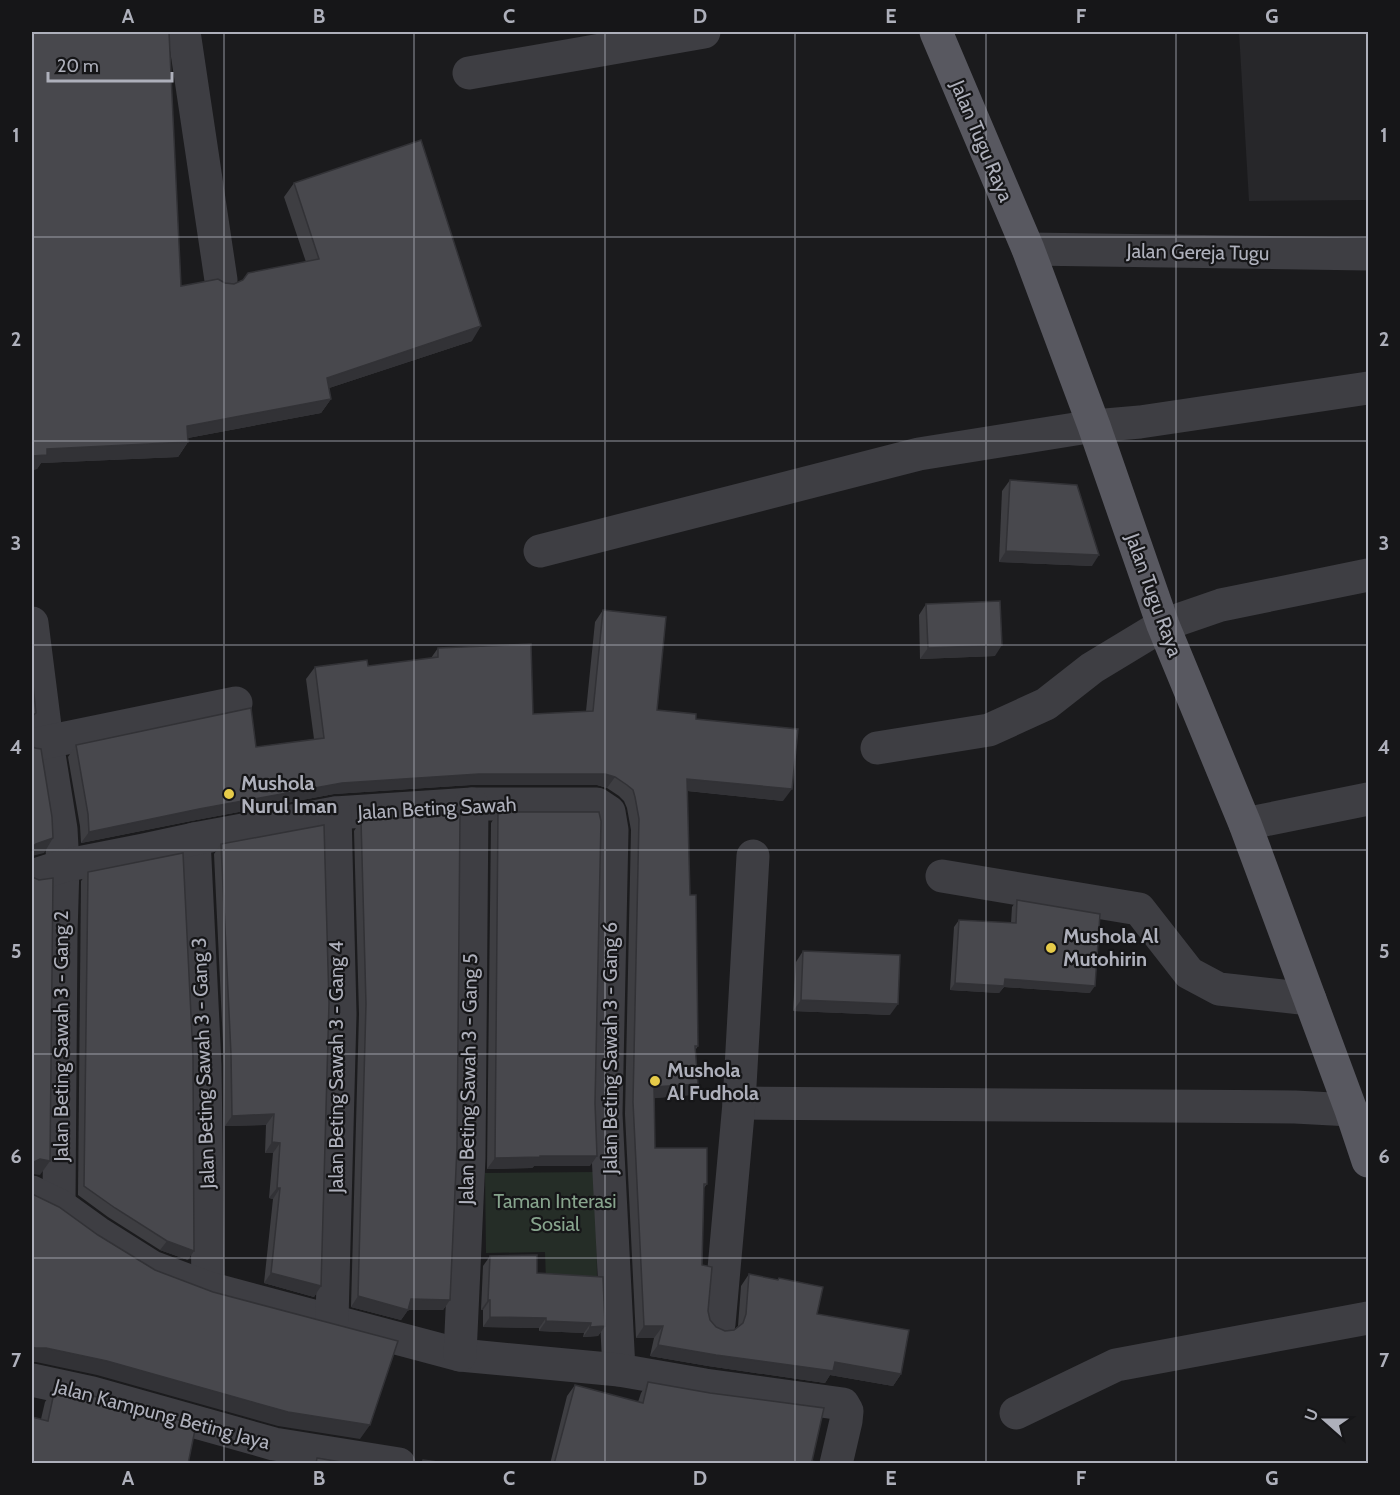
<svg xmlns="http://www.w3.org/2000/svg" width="1400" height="1495" font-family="Cabin,sans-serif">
	<rect width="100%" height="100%" fill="#1b1b1d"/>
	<path fill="#27272a" d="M1239 32H1368V200L1249 201Z"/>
	<path fill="#252d27" d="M596 1172 597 1280 546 1281 545 1252 486 1253 485 1173Z"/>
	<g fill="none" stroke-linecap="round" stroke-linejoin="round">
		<g stroke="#3e3e43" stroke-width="33">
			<path d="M184 32 221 280"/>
			<path d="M469 73 704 32"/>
			<path d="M1028 249 1368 254"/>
			<path d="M540 551 919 454 1094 426 1140 422 1368 388"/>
			<path d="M32 623 47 742 61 829 63 866 61 934 59 1205"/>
			<path d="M32 745 236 703"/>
			<path d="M877 748 989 730 1046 704 1092 668 1163 625 1221 605 1368 575"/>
			<path d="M1245 824 1368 799"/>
			<path d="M194 839 205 1065 208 1288"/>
			<path d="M32 876 63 866 144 850 194 839 335 813 472 804H597L609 812 612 830 606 1114 619 1370"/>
			<path d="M942 876 1139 909 1189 973 1219 989 1310 999"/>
			<path d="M739 1103 1295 1107 1351 1110"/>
			<path d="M32 1192 59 1205 98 1233 152 1267 208 1288 460 1355 619 1370 705 1385 843 1404 847 1411 846 1421 836 1464"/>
			<path d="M332 1320 340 1014 335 813"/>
			<path d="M719 1324 739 1103 753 856"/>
			<path d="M460 1355 469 1158 472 804"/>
			<path d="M32 1380 92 1393 274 1444 399 1464"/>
			<path d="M1016 1413 1116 1365 1368 1318"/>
		</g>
		<path stroke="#585860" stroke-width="33" d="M936 32 1028 249 1094 426 1163 625 1245 824 1351 1110 1368 1161"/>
	</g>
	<g fill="#3e3e42">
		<path d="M32 32 181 286 225 283 234 284 306 262 284 197 294 183 472 341 329 388 331 399 321 413 188 438V442L178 457 41 463 37 469 32 470Z"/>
		<path d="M1010 480 1092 566 999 562 1002 491Z"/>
		<path d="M926 604 995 656 920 659 919 615Z"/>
		<path d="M603 610 657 710 696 719 783 801 687 791 690 895 698 1046 696 1049 690 1095 654 1098 655 1148 707 1184 704 1188 702 1265 710 1320 716 1327 725 1331 734 1330 738 1326 741 1286 749 1274 778 1280 779 1278 817 1314 901 1374 893 1386 830 1375 825 1383 708 1366 650 1356 654 1338H636L625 1114 631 830 627 808 624 801 619 796 607 788 597 785H471L334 794 191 821 81 843 80 826 68 757 76 745 256 747 314 739 306 679 315 667 368 666 431 658 438 648 533 714 586 711 595 622Z"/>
		<path d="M498 812 590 1166H534L532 1168 487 1169 491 823Z"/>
		<path d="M361 820 450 1300 443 1310H408L401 1320 351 1307 359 1014 354 831Z"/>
		<path d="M221 844 321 1286 314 1297 264 1283 273 1199 269 1198 273 1153H265L266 1125 225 1126 224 1065 214 854Z"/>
		<path d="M88 872 188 1260 160 1250 108 1217 78 1195 81 881Z"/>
		<path d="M1017 900 1090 993 1004 987 999 993 950 990 954 927 959 920 1011 923 1012 907Z"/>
		<path d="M803 951 890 1015 793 1011 796 962Z"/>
		<path d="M490 1256 537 1273 605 1326 598 1336 583 1337 584 1333 539 1331V1328L483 1327V1310H481L483 1266Z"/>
		<path d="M648 1382 812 1461 824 1464H550L567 1396 575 1385 638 1402 641 1393Z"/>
		<path d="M55 1388 188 1464 41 1419 45 1402Z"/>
	</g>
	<g fill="#323236">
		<path d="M481 326 472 341 317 392 327 378Z"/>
		<path d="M331 399 321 413 177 440 187 426Z"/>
		<path d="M188 442 178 457 41 463 37 469 32 470V456L47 449Z"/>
		<path d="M1006 551 1099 555 1092 566 999 562Z"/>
		<path d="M1002 645 995 656 920 659 928 648Z"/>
		<path d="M479 774H605L615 777 607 788 597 785H471L334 794 191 821 81 843 89 832 199 809 342 783Z"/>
		<path d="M687 779 792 789 783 801 679 790Z"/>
		<path d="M53 838 44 853 32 856V847L36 844Z"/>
		<path d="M1005 979 1095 986 1090 993 1004 987 999 993 950 990 955 983Z"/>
		<path d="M801 1000 898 1004 890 1015 793 1011Z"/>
		<path d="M698 1084 690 1095 646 1099 654 1087Z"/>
		<path d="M274 1114 266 1125 225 1126 232 1116Z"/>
		<path d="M272 1142 280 1143 273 1153H265Z"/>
		<path d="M540 1156H597L590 1166H534L532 1168 487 1169 495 1158Z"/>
		<path d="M40 1159 50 1161 40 1175 32 1174V1163Z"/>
		<path d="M277 1188H280L273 1199 269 1198Z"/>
		<path d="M167 1241 194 1251 188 1260 160 1250Z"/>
		<path d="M271 1273 321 1286 314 1297 264 1283Z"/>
		<path d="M358 1296 411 1299 450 1300 443 1310H408L401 1320 351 1307Z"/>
		<path d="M488 1300H490L483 1310H481Z"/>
		<path d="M490 1317 546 1318 539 1328 483 1327Z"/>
		<path d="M546 1321 591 1323 584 1333 539 1331Z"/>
		<path d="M605 1326 598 1336 583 1337 590 1327Z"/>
		<path d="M644 1326H663L654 1338H636Z"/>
		<path d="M658 1345 835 1362 901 1374 893 1386 830 1375 825 1383 708 1366 650 1356Z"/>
		<path d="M32 1347 46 1348 107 1361 370 1425 360 1439 278 1426 97 1375 36 1362H32Z"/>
	</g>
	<g fill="#48484d" stroke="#323236" stroke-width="1.5">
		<path d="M32 32H169L181 286 218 279 225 283 234 284 243 280 248 273 319 259 294 183 421 140 481 326 327 378 331 399 187 426 188 442 47 449V455L32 456Z"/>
		<path d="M1010 480 1077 485 1099 555 1006 551Z"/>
		<path d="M1000 601 1002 645 928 648 926 604Z"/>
		<path d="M603 610 666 617 657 710 696 714V719L798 729 792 789 687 779 690 895H696L698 1046H695L698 1084 654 1087 655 1148H707V1184H704L702 1265 712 1267 708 1311 710 1320 716 1327 725 1331 734 1330 743 1323 746 1314 749 1274 778 1280 779 1278 823 1287 817 1314 909 1330 901 1374 835 1362 833 1371 716 1355 658 1345 663 1326H644L633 1102 639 819 635 797 633 790 627 785 615 777 605 774H479L342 783 199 809 89 832 88 814 76 745 251 708 256 747 324 738 315 667 367 660 368 666 438 657V648L531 644 533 714 593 711Z"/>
		<path d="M32 676 36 713 32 716Z"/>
		<path d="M32 746 35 748 41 749 52 817 53 838 36 844 32 847Z"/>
		<path d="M498 812H599L601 821 595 1103 597 1156H540V1157L495 1158Z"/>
		<path d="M460 814 457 1147 450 1300 411 1299 408 1310 358 1296 366 1004 361 820Z"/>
		<path d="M324 825 329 1003 321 1286 271 1273 280 1188H277L280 1143 272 1142 274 1114 232 1116 231 1054 221 844Z"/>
		<path d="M183 853 193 1056 194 1251 167 1241 115 1208 84 1186 88 872Z"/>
		<path d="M32 877 39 880 53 878 50 1161 40 1159 32 1163Z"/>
		<path d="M1017 900 1100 914 1095 986 1005 979 1004 986 955 983 959 920 1016 923Z"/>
		<path d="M803 951 900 955 898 1004 801 1000Z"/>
		<path d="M32 1193 34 1195 59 1207 98 1235 155 1270 213 1292 398 1341 370 1425 288 1412 107 1361 46 1348H35L32 1347Z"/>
		<path d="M537 1255V1273L603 1277 605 1326 590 1327 591 1323 546 1321V1318L490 1317V1300H488L490 1256Z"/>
		<path d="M648 1382 710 1393 824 1408 812 1461 824 1464H554L575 1385 643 1403Z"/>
		<path d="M55 1388 97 1397 196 1425 188 1464H32V1417L48 1421Z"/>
		<path d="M317 1458 353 1464H316Z"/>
		<path d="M423 1460 437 1462V1464H422Z"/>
	</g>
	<path fill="none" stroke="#aeb0bb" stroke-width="1.5" stroke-opacity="0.55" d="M224 32V1464M414 32V1464M605 32V1464M795 32V1464M986 32V1464M1176 32V1464M32 237H1368M32 441H1368M32 645H1368M32 850H1368M32 1054H1368M32 1258H1368"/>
	<g fill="#e6cb49" stroke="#161618" stroke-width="2">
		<circle cx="229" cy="794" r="6"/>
		<circle cx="1051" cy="948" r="6"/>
		<circle cx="655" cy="1081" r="6"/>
	</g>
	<g text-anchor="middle" stroke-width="4.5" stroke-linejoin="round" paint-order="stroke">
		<g font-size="20" fill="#aeb0bb" stroke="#161618">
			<text transform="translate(982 141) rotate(67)" y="7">Jalan Tugu Raya</text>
			<text transform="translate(1198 252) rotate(1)" y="7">Jalan Gereja Tugu</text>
			<text transform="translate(1154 595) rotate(70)" y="7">Jalan Tugu Raya</text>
			<text transform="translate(437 808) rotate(-3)" y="7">Jalan Beting Sawah</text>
			<text transform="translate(61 1036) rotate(-90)" y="7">Jalan Beting Sawah 3 - Gang 2</text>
			<text transform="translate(610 1048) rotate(-90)" y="7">Jalan Beting Sawah 3 - Gang 6</text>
			<text transform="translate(203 1063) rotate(-92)" y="7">Jalan Beting Sawah 3 - Gang 3</text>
			<text transform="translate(336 1067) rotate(-90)" y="7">Jalan Beting Sawah 3 - Gang 4</text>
			<text transform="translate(468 1079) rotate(-89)" y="7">Jalan Beting Sawah 3 - Gang 5</text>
			<text transform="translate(162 1414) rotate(15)" y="7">Jalan Kampung Beting Jaya</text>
		</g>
		<g font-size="20" font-weight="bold" fill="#aeb0bb" stroke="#161618" text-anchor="start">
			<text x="241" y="790">Mushola<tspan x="241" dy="23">Nurul Iman</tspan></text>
			<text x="1063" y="943">Mushola Al<tspan x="1063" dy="23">Mutohirin</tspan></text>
			<text x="667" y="1077">Mushola<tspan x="667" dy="23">Al Fudhola</tspan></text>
		</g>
		<g font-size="20" fill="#87a48d" stroke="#161618">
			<text x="555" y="1208">Taman Interasi<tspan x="555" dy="23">Sosial</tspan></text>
		</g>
	</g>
	<rect width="1400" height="1495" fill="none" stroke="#161618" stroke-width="66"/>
	<g transform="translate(1325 1420) rotate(291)" stroke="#161618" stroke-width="4.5" paint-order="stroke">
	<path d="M0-4.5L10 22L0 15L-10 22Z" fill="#aeb0bb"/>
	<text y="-9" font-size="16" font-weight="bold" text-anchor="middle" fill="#aeb0bb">U</text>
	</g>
	<path d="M48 72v9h124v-9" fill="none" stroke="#aeb0bb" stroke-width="3"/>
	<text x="57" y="72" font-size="18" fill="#aeb0bb" stroke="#161618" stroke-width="4.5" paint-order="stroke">20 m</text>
	<rect x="33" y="33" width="1334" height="1429" fill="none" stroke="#aeb0bb" stroke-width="2"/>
	<g font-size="20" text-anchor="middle" font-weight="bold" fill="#aeb0bb">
		<text x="128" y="23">A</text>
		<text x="319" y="23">B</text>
		<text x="509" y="23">C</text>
		<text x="700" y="23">D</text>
		<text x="891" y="23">E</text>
		<text x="1081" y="23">F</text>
		<text x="1272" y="23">G</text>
		<text x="16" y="142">1</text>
		<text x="1384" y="142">1</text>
		<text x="16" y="346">2</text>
		<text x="1384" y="346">2</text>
		<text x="16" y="550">3</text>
		<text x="1384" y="550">3</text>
		<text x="16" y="754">4</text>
		<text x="1384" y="754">4</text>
		<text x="16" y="958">5</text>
		<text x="1384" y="958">5</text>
		<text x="16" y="1163">6</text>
		<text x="1384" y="1163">6</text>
		<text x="16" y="1367">7</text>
		<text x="1384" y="1367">7</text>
		<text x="128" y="1485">A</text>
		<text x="319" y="1485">B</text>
		<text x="509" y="1485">C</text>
		<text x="700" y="1485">D</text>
		<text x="891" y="1485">E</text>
		<text x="1081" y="1485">F</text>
		<text x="1272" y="1485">G</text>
	</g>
</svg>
